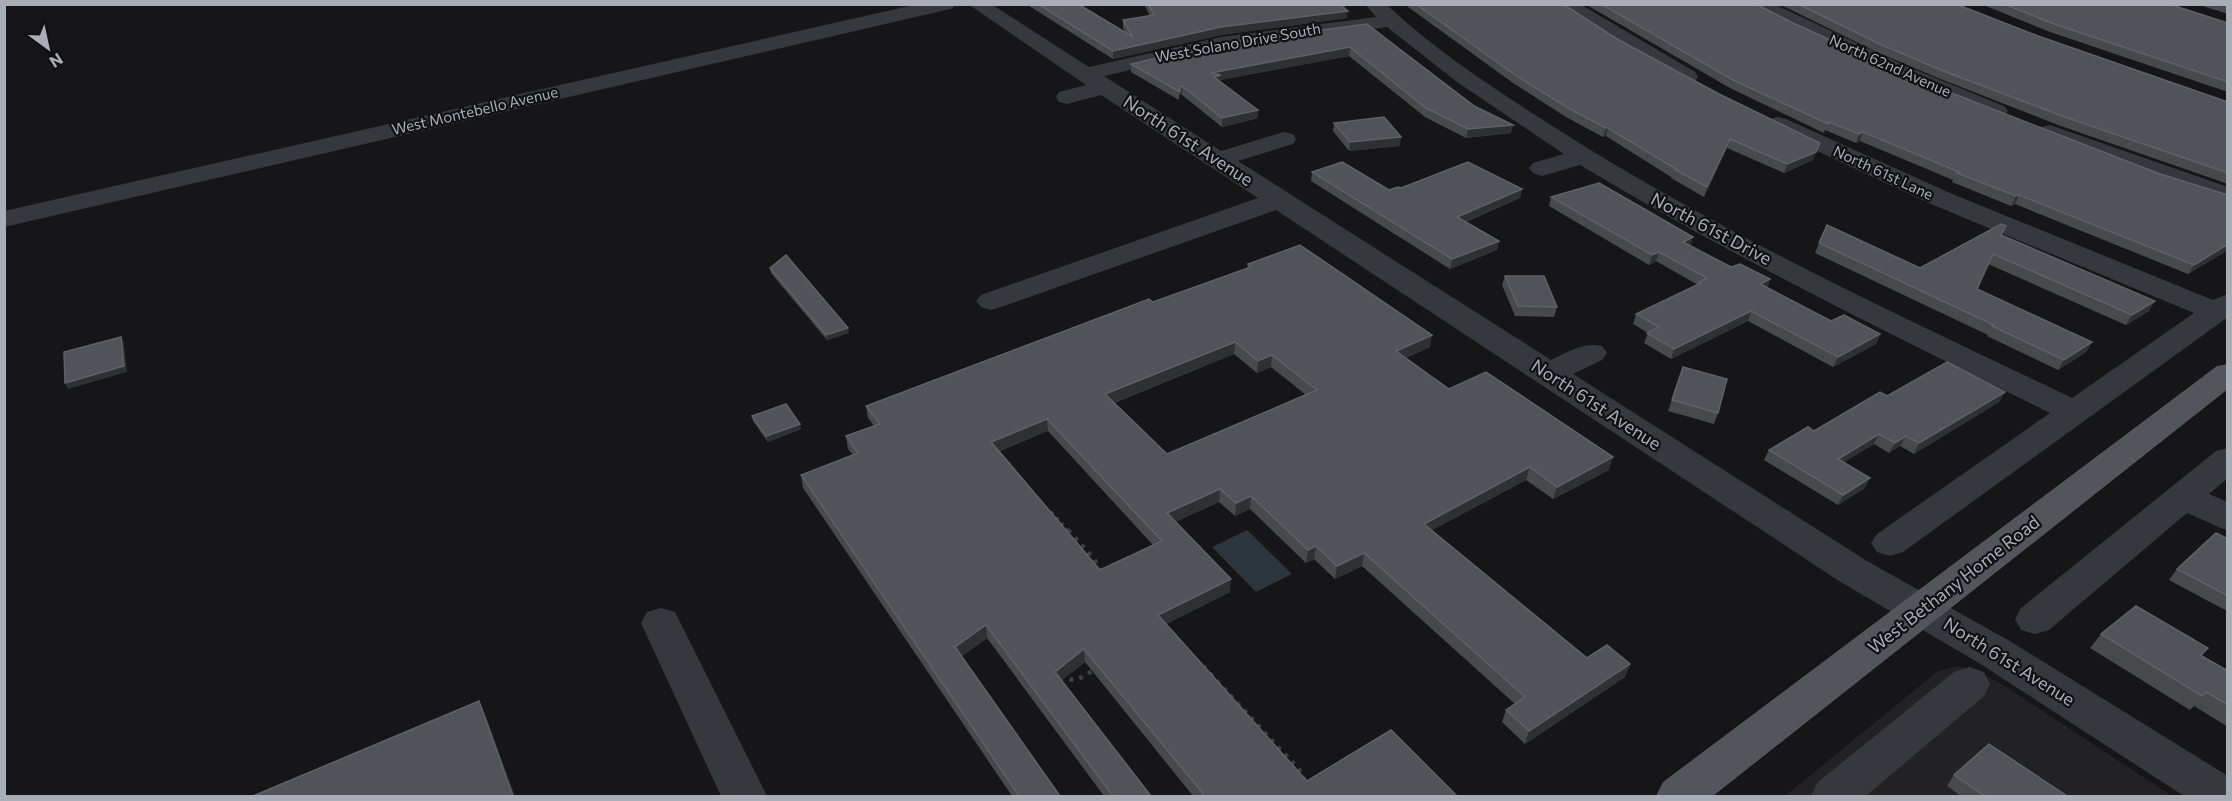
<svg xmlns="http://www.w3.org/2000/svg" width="2232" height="801" font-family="Commissioner,sans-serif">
	<rect width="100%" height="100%" fill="#161618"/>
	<path fill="#222225" d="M1958 666 1976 671 2000 683 2172 796H1785L1938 671Z"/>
	<path fill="#2c353c" d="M1247 530 1292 574 1256 592 1212 547Z"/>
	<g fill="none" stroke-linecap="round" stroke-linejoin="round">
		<path stroke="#3d3f44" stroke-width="4" stroke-dasharray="3 4.5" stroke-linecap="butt" d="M1051 512 1069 532"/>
		<g stroke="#3d3f44" stroke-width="4.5" stroke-dasharray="4 6" stroke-linecap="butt">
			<path d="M1068 530 1094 559 1100 570 1097 571"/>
			<path d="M1203 666 1304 775 1303 780"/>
			<path d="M1061 674C1073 686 1083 676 1096 669"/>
		</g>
		<g fill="#37383d" fill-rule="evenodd">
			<path d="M918 4H955L953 8 946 10 4 227V211Z"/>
			<path d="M968 4H991L1089 67 1221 37 1376 17 1365 4H1386C1439 54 1501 93 1562 132 1724 235 1899 315 2072 398L2194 313 1931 204 1770 129 1766 124 1770 119 1778 117 1786 119 1950 193 2213 300 2228 294V317L1903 552 1890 556 1877 552 1871 543 1877 534 2050 413C1891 334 1732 257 1580 165L1542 176 1533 173 1529 168 1533 163 1564 154 1457 82 1387 27 1221 49 1104 76 1221 151 1284 132 1293 134 1296 139 1293 144 1238 161 1551 360C1568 352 1583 342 1602 346L1607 353 1602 360 1573 374 1867 561 2008 640 2228 776V796H2184L1979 663 1839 581 1276 210 1001 307 991 310 981 307 976 301 981 295 1258 198 1101 95 1067 104 1059 102 1056 97 1059 92 1086 85Z"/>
			<path d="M1556 4H1580L1695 72 1698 77 1695 82 1687 84 1679 82Z"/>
			<path d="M1748 4H1774L1906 66 2004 106 2008 111 2004 116 1996 118 1988 116 1890 76 1750 8Z"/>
			<path d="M2050 125 2228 187V204L2042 137 2038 132 2042 127Z"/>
			<path d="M2228 448V478L2209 494 2228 502V531L2187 513 2049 630 2035 634 2021 630 2015 619 2021 608 2216 451Z"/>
			<path d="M661 608 675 612 767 796H721L641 623 647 612Z"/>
			<path d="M1969 667 1984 672 1990 684 1984 696 1866 796H1811L1818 782 1954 672Z"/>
		</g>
		<path fill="#53555c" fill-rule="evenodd" d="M2228 364V389L1713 796H1656L1663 782 2217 366Z"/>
	</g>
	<g fill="#47494d" fill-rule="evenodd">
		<path d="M1026 4H1078L1125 32 1123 28V20L1150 16 1144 4H1345L1347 18 1221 35 1113 59Z"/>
		<path d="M1404 4H1563L1813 160 1784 173 1727 148 1704 197 1671 178V177L1606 136 1603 137 1566 117 1513 83Z"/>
		<path d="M1585 4H1756L2228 250 2188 274 2015 204 2011 206 1952 182 1953 180 1860 141 1856 143 1825 130 1824 133 1730 88Z"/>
		<path d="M1779 4H1956L2038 36 2228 102V184L2058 125 1938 78 1879 53Z"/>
		<path d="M1981 4H2169L2228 23V92L2050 32Z"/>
		<path d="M2196 4H2228V14Z"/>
		<path d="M1367 24 1511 133 1466 138 1425 117 1349 56 1220 80V81L1258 118 1222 127 1182 95H1179V100L1131 72V64Z"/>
		<path d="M1334 123 1400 146 1349 151 1333 131Z"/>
		<path d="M1312 172 1389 190 1401 188 1522 189 1520 198 1466 222 1499 241 1497 250 1450 269 1311 181Z"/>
		<path d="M1551 197 1693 237 1690 246 1731 267 1770 279 1767 288 1831 321 1880 334 1876 344 1833 367 1748 321 1671 359 1644 343 1648 333 1633 324 1636 314 1698 285 1656 261 1649 265 1549 206Z"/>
		<path d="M2001 235 2149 311 2126 325 1988 264 1977 289 2092 342 2086 352 2058 370 1987 336 1988 335 1815 253 1819 243 1920 268Z"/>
		<path d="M1248 264 1430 347 1406 358 1449 389 1609 470 1553 499 1526 480 1432 530 1587 658 1630 664 1625 677 1525 744 1502 722 1506 710 1515 704 1362 566 1335 579 1314 559 1306 563 1250 509 1235 516 1219 502 1175 522 1230 592 1166 624 1307 781 1457 796H1193L1085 662 1062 680 1151 796H1104L987 638 962 656 1060 796H1012L803 488 801 475 853 455 848 449 846 436 874 426 868 418 866 406 1247 268ZM1234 354 1257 373 1271 367 1306 395 1167 454 1114 403ZM1048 431 1153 545 1100 570 1000 451Z"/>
		<path d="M770 268 849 333 827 340 771 273Z"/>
		<path d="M1505 276 1557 307 1554 317 1515 316 1502 285Z"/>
		<path d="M1683 367 1718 413 1714 424 1668 411Z"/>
		<path d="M1887 396 1999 402 1914 454 1900 446 1889 453 1874 444 1844 462 1865 488 1838 505 1764 460 1769 450 1814 431Z"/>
		<path d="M752 416 801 429 768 442 753 421Z"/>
		<path d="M2228 539V608L2225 610 2169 580 2177 569Z"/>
		<path d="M2101 634 2208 648 2202 656 2228 671V727L2194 706 2190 710 2090 648Z"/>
		<path d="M1954 775 2067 796H1961L1947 786Z"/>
	</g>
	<g fill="#2f3033">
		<path d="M1346 5 1345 11H1348L1347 18 1221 35 1113 59V51L1221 27Z"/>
		<path d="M1350 47 1349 56 1220 80V84L1211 73Z"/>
		<path d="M1182 86V95H1179L1180 87Z"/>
		<path d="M1258 110V118L1222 127V118Z"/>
		<path d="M1513 125 1511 133 1466 138 1468 129Z"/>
		<path d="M1606 128H1608L1606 136 1603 137Z"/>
		<path d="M1863 132 1860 141 1856 143 1859 134Z"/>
		<path d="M1401 137 1400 146 1349 151 1350 142Z"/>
		<path d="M1730 139 1727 148 1704 197 1707 187Z"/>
		<path d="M1820 143 1813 160 1784 173 1787 164Z"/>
		<path d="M1522 189 1520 198 1456 226 1457 217Z"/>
		<path d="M2019 195 2015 204 2011 206 2016 196Z"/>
		<path d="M1693 237 1690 247 1683 242Z"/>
		<path d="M1499 241 1497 250 1450 269 1452 259Z"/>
		<path d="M2228 244V250L2188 274 2194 265Z"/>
		<path d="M1659 252 1656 261 1649 265 1652 255Z"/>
		<path d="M1770 279 1766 289 1760 284Z"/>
		<path d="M2155 301 2149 311 2126 325 2132 315Z"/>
		<path d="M1751 311 1748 321 1671 359 1674 349Z"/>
		<path d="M848 328 849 333 827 340 826 335Z"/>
		<path d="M1880 334 1876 344 1833 367 1838 357Z"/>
		<path d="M1432 335 1430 347 1394 363 1396 351Z"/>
		<path d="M121 337 124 342 127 372 68 389 65 383Z"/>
		<path d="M1235 342 1234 354 1105 406V394Z"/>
		<path d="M2092 342 2086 352 2058 370 2064 360Z"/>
		<path d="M1272 355 1271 367 1257 373 1258 361Z"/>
		<path d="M2005 392 1999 402 1914 454 1919 443Z"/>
		<path d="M1047 419 1048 431 992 454 991 442Z"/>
		<path d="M800 424 801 429 768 442 766 436Z"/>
		<path d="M1879 434 1874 444 1833 469 1838 459Z"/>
		<path d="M1906 436 1900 446 1889 453 1895 443Z"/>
		<path d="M1613 457 1609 470 1553 499 1557 487Z"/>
		<path d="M1530 467 1526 480 1421 536 1424 524Z"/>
		<path d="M1870 478 1865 488 1838 505 1843 495Z"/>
		<path d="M1220 489 1219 502 1166 526 1167 513Z"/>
		<path d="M1251 496 1250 509 1235 516 1236 503Z"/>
		<path d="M1316 546 1314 559 1306 563 1308 550Z"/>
		<path d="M1364 553 1362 566 1335 579 1337 566Z"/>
		<path d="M1231 579 1230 592 1157 628 1158 615Z"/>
		<path d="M986 625 987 638 957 659 955 647Z"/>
		<path d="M1084 649 1085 662 1056 685 1055 672Z"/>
		<path d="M1630 664 1625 677 1525 744 1529 731Z"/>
		<path d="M479 701 485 714 515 796H513Z"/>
	</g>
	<g fill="#525359" stroke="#5f6168" stroke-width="1.5" fill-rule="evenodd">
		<path d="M1038 4H1078L1133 37 1123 20 1154 15 1148 4H1345L1346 5 1341 6 1348 11 1221 27 1113 51Z"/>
		<path d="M1416 4H1563L1617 39 1719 94 1820 143 1816 152 1787 164 1730 139 1707 187 1674 169H1676L1608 128H1606L1568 108 1515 75Z"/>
		<path d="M1601 4H1756L1793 23 1918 80 2160 174 2228 195V244L2194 265 2019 195 2016 196 1957 173 1959 172 1863 132 1859 134 1829 122 1828 124 1733 80Z"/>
		<path d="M1798 4H1956L2038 36 2228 102V173L2062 116 1941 70 1882 45Z"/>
		<path d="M2004 4H2169L2228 23V82L2054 24Z"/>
		<path d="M1367 24 1474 106 1513 125 1468 129 1426 108 1350 47 1211 73 1221 75 1214 77 1258 110 1222 118 1182 86 1180 87V92L1131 64 1222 43Z"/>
		<path d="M1384 117 1401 137 1350 142 1334 123Z"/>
		<path d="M1342 162 1389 190 1398 187 1401 188 1468 162 1522 189 1457 217 1499 241 1452 259 1312 172Z"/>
		<path d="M1599 183 1693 237 1683 242 1731 267 1740 264 1770 279 1760 284 1831 321 1844 315 1880 334 1838 357 1751 311 1674 349 1647 333 1659 327 1636 314 1701 283 1699 282 1707 278 1659 252 1652 255 1551 197Z"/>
		<path d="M2001 224 2006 226 2001 235 2155 301 2132 315 1993 254 1977 289 2092 342 2064 360 1992 326 1994 325 1819 243 1827 225 1920 268Z"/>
		<path d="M1300 245 1432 335 1396 351 1449 389 1486 372 1613 457 1557 487 1530 467 1424 524 1587 658 1607 645 1630 664 1529 731 1506 710 1525 697 1364 553 1337 566 1316 546 1308 550 1251 496 1236 503 1220 489 1167 513 1231 579 1158 615 1307 781 1391 730 1457 796H1205L1084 649 1055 672 1151 796H1113L986 625 955 647 1060 796H1019L801 475 858 453 846 436 880 424 866 406 1149 299 1153 302 1251 267 1248 264ZM1235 342 1258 361 1272 355 1317 390 1167 454 1105 394ZM1047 419 1162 541 1100 570 991 442Z"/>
		<path d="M786 255 848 328 826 335 770 268Z"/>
		<path d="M1505 276H1544L1557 307 1518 306Z"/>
		<path d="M121 337 124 366 65 383 64 352Z"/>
		<path d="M1947 362 2005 392 1919 443 1906 436 1895 443 1879 434 1838 459 1870 478 1843 495 1769 450 1808 427 1814 431 1880 392 1887 396Z"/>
		<path d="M1683 367 1727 379 1718 413 1672 400Z"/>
		<path d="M786 404 800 424 766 436 752 416Z"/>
		<path d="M2216 533 2228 539V596L2177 569Z"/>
		<path d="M2136 606 2208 648 2200 655 2228 671V705L2206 692 2202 696 2101 634Z"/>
		<path d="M479 701 513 796H253Z"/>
		<path d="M1989 744 2067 796H1985L1954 775Z"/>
	</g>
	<g text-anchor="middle" stroke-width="4.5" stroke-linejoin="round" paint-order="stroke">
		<g font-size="15" fill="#a8adb8" stroke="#111113">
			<text transform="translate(1238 43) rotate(-10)" y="5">West Solano Drive South</text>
			<text transform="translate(1890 66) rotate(24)" y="5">North 62nd Avenue</text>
			<text transform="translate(475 111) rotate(-13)" y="5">West Montebello Avenue</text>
			<text transform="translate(1883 173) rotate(25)" y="5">North 61st Lane</text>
		</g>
		<g font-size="18" fill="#a8adb8" stroke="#111113">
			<text transform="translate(1188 141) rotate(33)" y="6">North 61st Avenue</text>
			<text transform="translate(1711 229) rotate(28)" y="6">North 61st Drive</text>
			<text transform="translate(1596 405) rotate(33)" y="6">North 61st Avenue</text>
			<text transform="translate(1954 585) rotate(-38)" y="6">West Bethany Home Road</text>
			<text transform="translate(2009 662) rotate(32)" y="6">North 61st Avenue</text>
		</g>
	</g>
	<rect width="2232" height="801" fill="none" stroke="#a8adb8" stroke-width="12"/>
	<g transform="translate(48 48) rotate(147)" stroke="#111113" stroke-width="4.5" paint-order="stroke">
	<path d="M0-4.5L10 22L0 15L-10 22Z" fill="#a8adb8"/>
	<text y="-9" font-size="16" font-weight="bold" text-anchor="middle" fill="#a8adb8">N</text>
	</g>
</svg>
